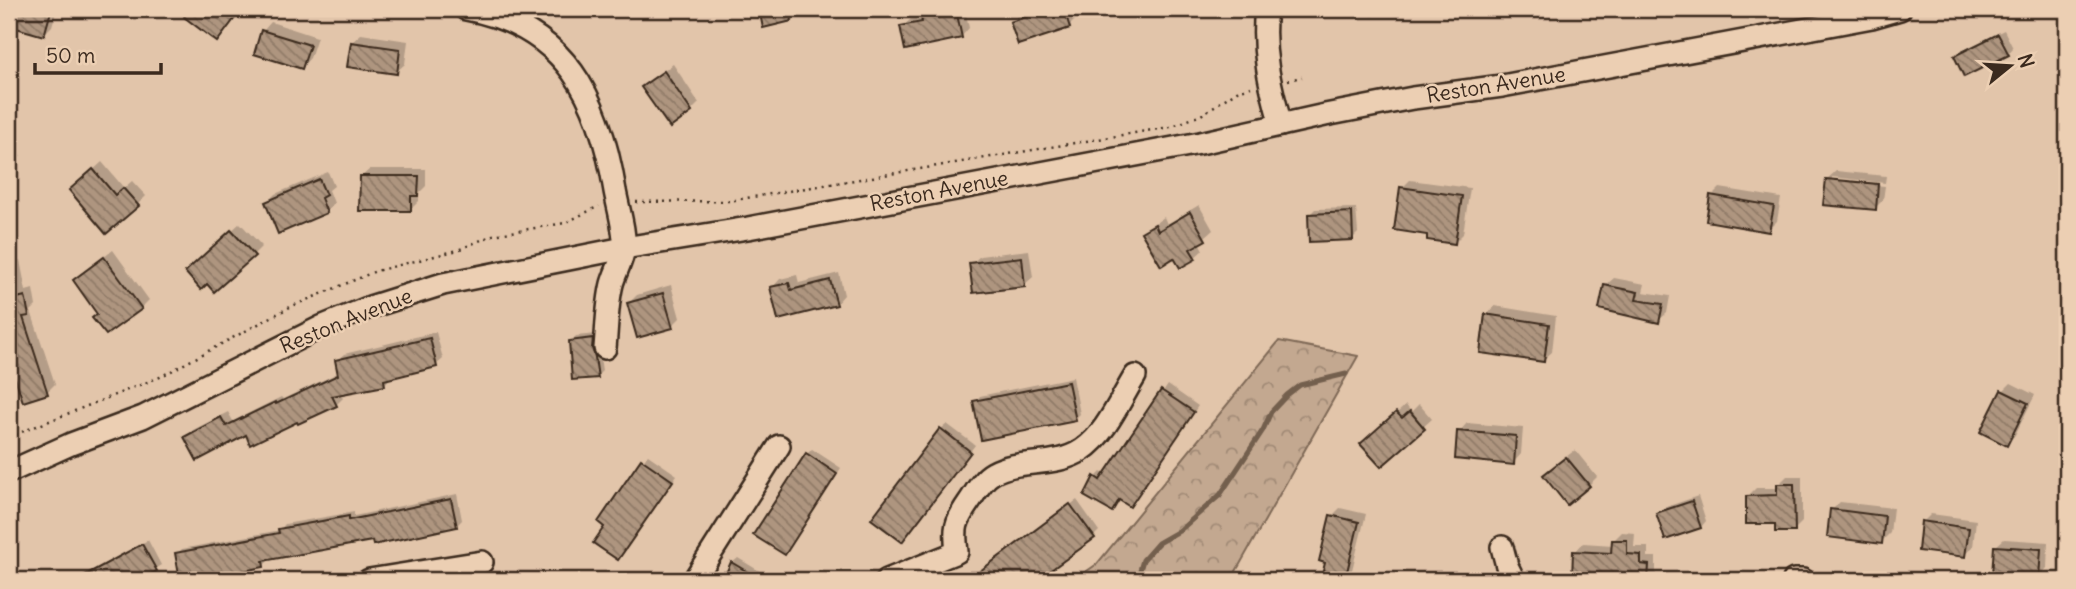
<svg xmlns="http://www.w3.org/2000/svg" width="2076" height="589" font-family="Delius,sans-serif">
	<defs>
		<pattern id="forest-crowns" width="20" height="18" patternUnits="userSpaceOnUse" patternTransform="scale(1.75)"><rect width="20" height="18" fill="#c3a890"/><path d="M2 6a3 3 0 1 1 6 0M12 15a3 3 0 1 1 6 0" fill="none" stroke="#a08975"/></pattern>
		<pattern id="building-back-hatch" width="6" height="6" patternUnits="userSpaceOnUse" patternTransform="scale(1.75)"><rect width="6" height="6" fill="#ae957f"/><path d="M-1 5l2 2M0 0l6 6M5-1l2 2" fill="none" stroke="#8f7a67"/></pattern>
	</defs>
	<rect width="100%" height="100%" fill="#e2c5aa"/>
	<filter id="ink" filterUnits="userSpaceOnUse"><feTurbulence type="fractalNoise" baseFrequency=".0143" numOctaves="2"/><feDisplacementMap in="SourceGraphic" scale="14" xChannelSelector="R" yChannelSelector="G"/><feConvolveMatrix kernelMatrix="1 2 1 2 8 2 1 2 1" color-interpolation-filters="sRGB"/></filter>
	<g filter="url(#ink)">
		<path fill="url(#forest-crowns)" stroke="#7f6957" stroke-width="2" d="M1279 341 1358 356 1231 580H1074L1097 564Z"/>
		<g fill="#0003">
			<path d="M9 9H57L52 26 44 34 9 24Z"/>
			<path d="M192 9H234L239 12 222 34 186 16Z"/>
			<path d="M761 9H799L800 11 791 20 764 26Z"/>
			<path d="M922 9H943L944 11 965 9 969 28 961 37 902 27 911 19 922 16Z"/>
			<path d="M1037 9H1074L1077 18 1069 26 1012 22 1020 14Z"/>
			<path d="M1341 9H1381L1373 16Z"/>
			<path d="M271 22 317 37 310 58 302 67 263 31Z"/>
			<path d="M2004 30 2013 48 2008 54 1956 56 1961 51Z"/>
			<path d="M361 34 408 41 405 64 396 72 352 42Z"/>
			<path d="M673 64 699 103 691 111 644 87Z"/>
			<path d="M9 143 21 156 9 168Z"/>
			<path d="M102 162 124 188 132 181 146 196 137 205 80 182Z"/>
			<path d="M370 169H426V186L419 193V201L410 210 361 177Z"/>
			<path d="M1836 171 1886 176 1885 183 1832 177V181L1885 186 1883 200 1875 208 1827 179Z"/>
			<path d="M328 172 334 186 329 190 334 203 326 212 267 202 275 194Z"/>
			<path d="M1410 180 1470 188 1463 234 1454 243 1429 233 1402 188Z"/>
			<path d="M1720 188 1781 198 1777 221 1768 230 1712 196Z"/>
			<path d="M1199 205 1213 230 1199 242 1203 250 1194 258 1175 256 1143 232 1164 217 1167 224Z"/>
			<path d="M1356 208 1358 233 1352 239 1309 215 1315 209Z"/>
			<path d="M240 223 262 246 253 255 195 264Z"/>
			<path d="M113 250 149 300 141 308 75 280Z"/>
			<path d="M1029 250 1033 277 1024 285 971 264 980 256Z"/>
			<path d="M20 260 26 291 33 289 36 306 31 311 55 384 47 392 13 366 9 367V336L11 334 9 322V262Z"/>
			<path d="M839 273 844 295 836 304 772 288 780 279 797 275 799 283Z"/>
			<path d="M1614 278 1645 284 1643 292 1670 296 1667 313 1658 321 1605 286Z"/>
			<path d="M671 285 680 318 672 326 629 303 637 295Z"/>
			<path d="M1495 306 1556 316 1552 352 1543 360 1487 315Z"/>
			<path d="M436 332 443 359 436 365 392 376 385 384 340 393 343 398 336 405 298 419 246 433 186 437 193 430 228 412 233 421 281 397 283 399 340 372 337 360 344 354Z"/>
			<path d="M597 334 602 371 597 376 571 341 576 336Z"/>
			<path d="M1073 377 1080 414 1075 419 975 402 980 396Z"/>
			<path d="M2011 383 2035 395 2015 435 2007 444 1983 431 2003 391Z"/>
			<path d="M1168 385 1198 406 1135 499H1121L1112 510 1096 477 1101 472 1106 475Z"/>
			<path d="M1419 404 1432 419 1381 465 1371 436 1406 405 1411 412Z"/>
			<path d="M1467 423 1523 428 1521 454 1513 463 1459 432Z"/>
			<path d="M947 424 975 445 907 535 941 429Z"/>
			<path d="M812 449 841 468 785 553 807 454Z"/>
			<path d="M1575 450 1597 477 1589 485 1553 467Z"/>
			<path d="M648 455 677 475 618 558 643 460Z"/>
			<path d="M1787 476H1802V522L1794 530 1748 496 1756 488H1779V484Z"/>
			<path d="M457 494 462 520 457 525 269 560 264 565 182 580 177 554 182 549 280 530 285 524 354 512V516Z"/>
			<path d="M1698 496 1706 521 1701 527 1658 513 1663 508Z"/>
			<path d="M1077 500 1099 531 1094 536 1035 580H989L982 571 987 566Z"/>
			<path d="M1840 502 1893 508 1890 533 1881 542 1832 510Z"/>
			<path d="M1340 508 1366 514 1352 570 1344 579 1332 516Z"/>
			<path d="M1931 514 1976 520 1973 547 1964 555 1923 522Z"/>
			<path d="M1622 532 1635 533 1634 547H1648V557H1656V577L1652 580H1573L1575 552 1583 543 1613 545 1614 540Z"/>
			<path d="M2004 539 2048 542 2047 568 2039 577 1995 547Z"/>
			<path d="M148 540 161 565 137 580H75Z"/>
			<path d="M738 558 774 580H725L732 563Z"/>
		</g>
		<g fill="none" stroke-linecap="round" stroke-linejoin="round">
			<path stroke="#735e4d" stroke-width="5" d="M1137 580 1143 560 1158 543 1179 531 1220 495 1263 430 1271 412 1287 395 1300 385 1346 374"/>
		</g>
		<g fill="url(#building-back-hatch)" stroke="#3b2a1e" stroke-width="2">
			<path d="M9 9H44L51 11 44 36 9 26Z"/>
			<path d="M189 9H222L235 18 217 42 184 17Z"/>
			<path d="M759 9H790L792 21 763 28Z"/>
			<path d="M919 9H934L936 18 957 14 962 38 905 50 900 26 922 22Z"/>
			<path d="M1051 9H1064L1070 28 1018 45 1010 22Z"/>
			<path d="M261 30 310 45 302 69 254 54Z"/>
			<path d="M1998 34 2009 55 1964 77 1954 56Z"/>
			<path d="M351 42 400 49 397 74 347 67Z"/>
			<path d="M664 71 692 112 670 128 641 87Z"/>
			<path d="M93 169 115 195 123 188 139 206 106 234 69 190Z"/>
			<path d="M360 176H419L418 196H411V211H359Z"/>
			<path d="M319 179 326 195 321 198 327 213 278 234 265 202Z"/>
			<path d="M1826 179 1878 184 1876 210 1823 205Z"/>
			<path d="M1400 187 1462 196 1455 244 1427 240V235L1394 230Z"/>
			<path d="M1710 195 1774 206 1769 232 1706 221Z"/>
			<path d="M1190 212 1206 240 1190 249 1196 259 1180 268 1174 258 1161 266 1141 232 1155 224 1158 231Z"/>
			<path d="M1352 212 1353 240 1309 242 1308 214Z"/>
			<path d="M231 230 255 256 214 292 207 284 201 290 185 272Z"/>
			<path d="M104 257 142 309 106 335 92 318 97 314 73 280Z"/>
			<path d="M1022 257 1025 287 973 293 969 263Z"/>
			<path d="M830 280 837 305 778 320 770 287 789 283 791 290Z"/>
			<path d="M9 282H11L17 298 25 296 29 316 23 317 48 394 23 402 12 368 9 369Z"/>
			<path d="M1604 285 1638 292 1636 300 1663 304 1659 323 1599 309Z"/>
			<path d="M663 293 673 328 637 338 627 303Z"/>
			<path d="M1485 314 1549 324 1544 362 1480 353Z"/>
			<path d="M430 338 437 367 384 380 385 386 332 396 337 406 298 424 297 422 250 445 246 435 197 461 184 437 221 417 226 426 275 402 276 404 338 375 335 360Z"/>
			<path d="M593 338 592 348 595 357 598 378 572 380 569 341Z"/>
			<path d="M1068 382 1076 421 981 440 973 401Z"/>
			<path d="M1161 390 1194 412 1130 507 1119 500 1112 512 1084 496 1094 476 1100 480Z"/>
			<path d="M2001 390 2028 403 2007 446 1980 432Z"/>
			<path d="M1410 411 1425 429 1381 467 1360 444 1396 412 1402 418Z"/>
			<path d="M940 428 971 452 902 542 871 519Z"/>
			<path d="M1457 431 1516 436 1514 465 1455 459Z"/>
			<path d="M806 453 837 474 785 555 753 535Z"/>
			<path d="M1566 457 1590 486 1567 505 1543 475Z"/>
			<path d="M641 459 673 481 618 560 593 543 604 527 598 522Z"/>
			<path d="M1777 484H1794L1795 532H1775V524H1746V496L1777 495Z"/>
			<path d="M451 499 457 527 373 545 372 541 263 561 264 567 194 580H180L175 553 279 533 278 529 349 516V520Z"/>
			<path d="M1692 501 1701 528 1665 540 1656 513Z"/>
			<path d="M1070 504 1095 538 1037 580H987L980 571Z"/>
			<path d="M1830 509 1885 516 1882 544 1827 537Z"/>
			<path d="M1330 515 1359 522 1345 580 1322 575 1325 563 1319 561Z"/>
			<path d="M1921 521 1969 528 1965 557 1918 551Z"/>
			<path d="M1612 540H1627V554L1641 555V564L1649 565 1648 580H1572L1573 551 1611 553Z"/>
			<path d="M142 544 157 571 140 580H76Z"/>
			<path d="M1994 546 2041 549 2039 578 1992 575Z"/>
			<path d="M731 562 761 580H723Z"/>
		</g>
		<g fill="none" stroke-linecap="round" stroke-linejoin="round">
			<g stroke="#3b2a1e" stroke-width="26">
				<g id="minor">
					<path d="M466 9C566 27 600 98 615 191 618 207 626 234 624 249 622 261 615 273 612 284 607 304 607 327 605 348"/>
					<path d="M1266 9C1261 50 1270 86 1281 125"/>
					<path d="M9 472 71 444 143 417 321 327 370 307 443 284 624 248 748 228 1200 143 1325 115 1413 98 1502 86 1872 17 1900 9"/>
					<path d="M1502 547 1507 566 1514 580"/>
					<path d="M369 580 482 562"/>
					<path d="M694 580 779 446"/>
					<path d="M887 580 957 552C954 528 955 522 969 502 976 492 982 479 993 473 1020 458 1055 468 1082 450 1106 434 1120 400 1135 376"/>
					<path d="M1794 580H1803"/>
				</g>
			</g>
			<g stroke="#3b2a1e" stroke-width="2.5" stroke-dasharray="2 5" stroke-linecap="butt">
				<path d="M1288 80 1302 77"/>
				<path d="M636 202 729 201 1170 127 1201 115 1237 91 1251 87"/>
				<path d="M9 437 160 377 290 307 376 271 458 250 493 235 565 223 599 206"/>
				<path d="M9 554 19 580"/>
			</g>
			<use href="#minor" stroke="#eccfb3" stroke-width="21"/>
		</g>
	</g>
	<g text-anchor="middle" stroke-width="5" stroke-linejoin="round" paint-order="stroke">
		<g font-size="21" fill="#3b2a1e" stroke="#eccfb3">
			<text transform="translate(1496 85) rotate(-9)" y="7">Reston Avenue</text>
			<text transform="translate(939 191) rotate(-11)" y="7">Reston Avenue</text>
			<text transform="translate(346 321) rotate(-22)" y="7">Reston Avenue</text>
		</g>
	</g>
	<rect width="2076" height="589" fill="none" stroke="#eccfb3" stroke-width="35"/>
	<rect x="18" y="18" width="2041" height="554" fill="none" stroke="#3b2a1e" stroke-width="2.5" filter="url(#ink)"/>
	<g transform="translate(2010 66) rotate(72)" stroke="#eccfb3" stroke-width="5" paint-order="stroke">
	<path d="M0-5L12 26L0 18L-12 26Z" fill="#3b2a1e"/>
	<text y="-10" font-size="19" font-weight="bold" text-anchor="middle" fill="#3b2a1e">N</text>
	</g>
	<path d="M35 63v10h126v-10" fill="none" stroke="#3b2a1e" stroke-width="3.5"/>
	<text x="46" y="63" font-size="21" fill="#3b2a1e" stroke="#eccfb3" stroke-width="5" paint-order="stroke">50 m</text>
</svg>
